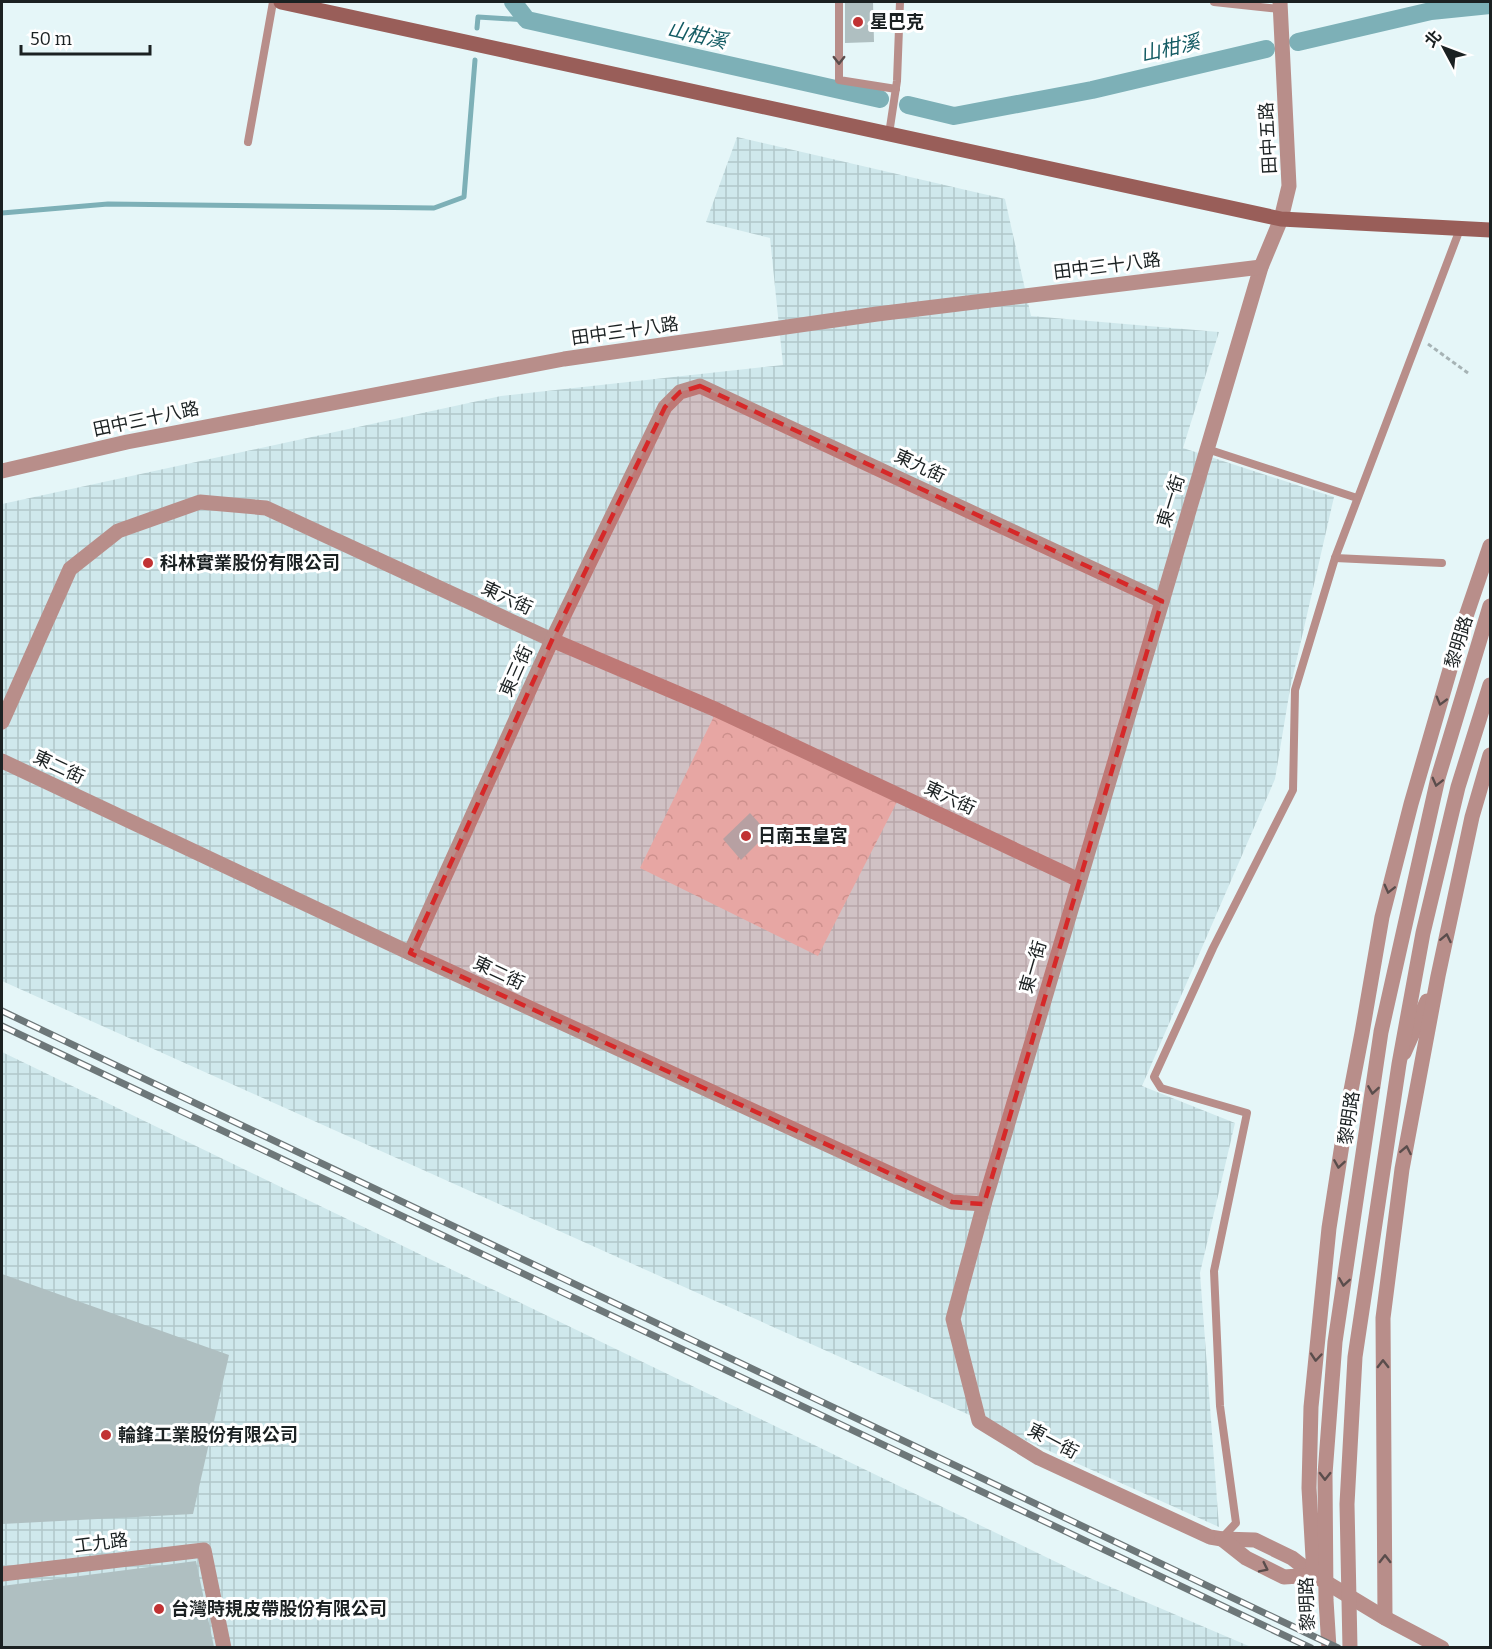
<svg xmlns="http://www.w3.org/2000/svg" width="1492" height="1649" font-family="Bitter,'Noto Sans TC',serif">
	<defs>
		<pattern id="industrial-grid" width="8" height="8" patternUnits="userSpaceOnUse" patternTransform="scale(1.5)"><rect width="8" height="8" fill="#cfe8ec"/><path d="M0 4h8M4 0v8" fill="none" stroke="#b1c7ca"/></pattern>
		<pattern id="park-crowns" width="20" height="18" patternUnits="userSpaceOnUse" patternTransform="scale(1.5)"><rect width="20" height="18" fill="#ecc6c2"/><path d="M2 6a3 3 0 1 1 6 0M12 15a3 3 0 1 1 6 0" fill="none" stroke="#caaaa6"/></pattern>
	</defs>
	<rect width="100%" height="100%" fill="#e5f6f8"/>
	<g fill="url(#industrial-grid)">
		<path d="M737 137 1005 199 1031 316 1219 332 1183 448 1334 497 1290 689 1275 779 1142 1086 1235 1123 1200 1273 1219 1527 2 981V504L501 396 783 365 770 238 706 222Z"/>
		<path d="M2 1052 1085 1576 1251 1647H2Z"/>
	</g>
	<path fill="url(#park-crowns)" d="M717 710 900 796 818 956 640 868Z"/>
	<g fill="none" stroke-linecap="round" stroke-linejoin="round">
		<g stroke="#7db0b7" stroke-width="5">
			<path d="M477 28 478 17 527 20"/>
			<path d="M2 213 108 204 434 208 464 197 475 60"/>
		</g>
		<g stroke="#7db0b7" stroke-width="18">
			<path d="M513 2 527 20 880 99"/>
			<path d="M1298 42 1431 11 1490 5"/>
			<path d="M908 105 954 116 1092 90 1266 49"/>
		</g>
	</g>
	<g fill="#afbfc1">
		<path d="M845 2H873L874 42 845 43Z"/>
		<path d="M750 813 768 833 741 860 723 839Z"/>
		<path d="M2 1274 229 1355 193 1514 2 1524Z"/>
		<path d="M196 1561 214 1647H2V1586Z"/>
	</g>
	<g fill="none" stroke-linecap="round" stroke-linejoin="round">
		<path stroke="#a6b3b5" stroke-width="3" stroke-dasharray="4.5 3" stroke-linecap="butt" d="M1428 344 1468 373"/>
		<g stroke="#b88e8a" stroke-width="8">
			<path d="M839 2V80L896 89"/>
			<path d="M1214 2 1280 9"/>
			<path d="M889 134 897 81 900 2"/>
			<path d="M248 142 273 2"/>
			<path d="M1207 449 1357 498"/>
			<path d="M1335 558 1442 563"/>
			<path d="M1222 1538 1236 1523 1220 1406 1214 1271 1247 1113 1161 1088 1154 1077 1213 948 1293 790 1295 690 1335 558 1460 229"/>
		</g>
		<g stroke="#b88e8a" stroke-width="15">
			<path d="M1280 2 1289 186 1281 219 1261 267 984 1204 953 1319 979 1421 1039 1458 1210 1537 1222 1539 1255 1540 1292 1558 1314 1575 1385 1618 1442 1648"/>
			<path d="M2 471 127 442 564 359 877 314 1261 267"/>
			<path d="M2 722 70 569 118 531 200 502 266 508 552 640 717 710 1079 880"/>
			<path d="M2 761 410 953 952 1202 984 1204"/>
			<path d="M410 953 552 640 665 407 680 392 700 386 1162 601"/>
			<path d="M1404 1053 1427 1001"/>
			<path d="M1222 1539 1246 1558 1284 1577 1314 1575"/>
			<path d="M2 1574 204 1550 224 1648"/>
			<path d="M1314 1575 1309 1488 1311 1407 1329 1228 1348 1106 1362 1033 1382 917 1411 804 1462 628 1490 546"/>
			<path d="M1385 1618 1383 1318 1402 1169 1438 976 1472 817 1490 755"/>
		</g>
		<g stroke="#b88e8a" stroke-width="15">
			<path d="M1329 1648 1326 1600 1325 1474 1335 1342 1381 1032 1438 778 1490 606"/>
			<path d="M1350 1648 1347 1504 1355 1357 1399 1064 1423 933 1458 787 1490 685"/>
		</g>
		<path stroke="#995e59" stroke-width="15" d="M281 2 1281 219 1490 230"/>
		<g stroke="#6d7779" stroke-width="7">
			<g id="rail">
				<path d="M2 1011 1338 1648"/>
				<path d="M2 1026 1311 1648"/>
			</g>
		</g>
		<use href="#rail" stroke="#fff" stroke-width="4.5" stroke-dasharray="14" stroke-linecap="butt"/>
	</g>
	<defs><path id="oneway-chevron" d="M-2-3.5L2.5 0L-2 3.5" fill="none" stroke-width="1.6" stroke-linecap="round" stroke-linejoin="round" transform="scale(1.5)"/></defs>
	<g stroke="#5a4d4c">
		<use href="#oneway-chevron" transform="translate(839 60) rotate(90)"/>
		<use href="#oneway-chevron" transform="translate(1441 701) rotate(106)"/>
		<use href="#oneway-chevron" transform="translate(1437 782) rotate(104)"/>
		<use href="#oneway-chevron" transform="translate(1389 889) rotate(104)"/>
		<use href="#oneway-chevron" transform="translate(1446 938) rotate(-78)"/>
		<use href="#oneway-chevron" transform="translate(1373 1090) rotate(99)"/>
		<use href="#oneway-chevron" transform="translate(1406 1150) rotate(-79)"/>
		<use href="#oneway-chevron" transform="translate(1339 1164) rotate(99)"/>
		<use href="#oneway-chevron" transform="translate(1344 1282) rotate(99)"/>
		<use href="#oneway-chevron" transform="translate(1316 1357) rotate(95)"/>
		<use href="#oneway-chevron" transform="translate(1383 1364) rotate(-90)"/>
		<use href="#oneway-chevron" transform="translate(1325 1476) rotate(91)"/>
		<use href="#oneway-chevron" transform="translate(1385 1559) rotate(-90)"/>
		<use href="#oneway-chevron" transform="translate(1264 1568) rotate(26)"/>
	</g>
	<path fill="#d62828" fill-opacity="0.2" stroke="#d62828" stroke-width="4.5" stroke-dasharray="12 8" stroke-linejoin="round" d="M700 386 1162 601 984 1204 952 1202 410 953 552 640 665 407 680 392Z"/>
	<g fill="#c13233" stroke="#fff" stroke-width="2">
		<circle cx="858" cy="22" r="6"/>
		<circle cx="148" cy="563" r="6"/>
		<circle cx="746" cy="836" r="6"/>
		<circle cx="106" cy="1435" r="6"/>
		<circle cx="159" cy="1609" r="6"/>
	</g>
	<g text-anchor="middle" stroke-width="6" stroke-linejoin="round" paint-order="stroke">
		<g font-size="18" font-weight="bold" fill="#1b2122" stroke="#fff" text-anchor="start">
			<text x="870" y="28">星巴克</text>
			<text x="160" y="569">科林實業股份有限公司</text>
			<text x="758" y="842">日南玉皇宮</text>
			<text x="118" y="1441">輪鋒工業股份有限公司</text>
			<text x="171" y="1615">台灣時規皮帶股份有限公司</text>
		</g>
		<g font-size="18" fill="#1b2122" stroke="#fff">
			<text transform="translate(1268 138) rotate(-93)" y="6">田中五路</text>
			<text transform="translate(1107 266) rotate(-7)" y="6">田中三十八路</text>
			<text transform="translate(625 331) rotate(-8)" y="6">田中三十八路</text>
			<text transform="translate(146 419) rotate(-12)" y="6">田中三十八路</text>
			<text transform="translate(920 466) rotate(25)" y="6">東九街</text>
			<text transform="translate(1171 501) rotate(-73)" y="6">東一街</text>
			<text transform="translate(507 598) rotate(25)" y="6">東六街</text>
			<text transform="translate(1459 642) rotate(-73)" y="6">黎明路</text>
			<text transform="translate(516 671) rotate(-66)" y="6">東三街</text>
			<text transform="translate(59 767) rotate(25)" y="6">東二街</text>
			<text transform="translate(950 798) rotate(25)" y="6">東六街</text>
			<text transform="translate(1033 967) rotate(-74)" y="6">東一街</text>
			<text transform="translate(499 973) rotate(25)" y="6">東二街</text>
			<text transform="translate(1349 1118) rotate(-81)" y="6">黎明路</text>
			<text transform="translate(1053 1441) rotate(28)" y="6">東一街</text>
			<text transform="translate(101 1543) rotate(-7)" y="6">工九路</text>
			<text transform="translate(1307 1604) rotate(-92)" y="6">黎明路</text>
		</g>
		<g font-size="20" font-style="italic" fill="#135b63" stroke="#fff">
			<text transform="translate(697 35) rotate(13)" y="7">山柑溪</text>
			<text transform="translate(1170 48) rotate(-13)" y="7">山柑溪</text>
		</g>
	</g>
	<rect width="1492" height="1649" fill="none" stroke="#1b2122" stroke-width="6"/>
	<g transform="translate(1444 48) rotate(311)" stroke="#ffffff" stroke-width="4.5" paint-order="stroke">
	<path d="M0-4.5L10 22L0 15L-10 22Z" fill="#1b2122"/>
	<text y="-9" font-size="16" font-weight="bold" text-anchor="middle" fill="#1b2122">北</text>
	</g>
	<path d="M21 45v9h129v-9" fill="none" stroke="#1b2122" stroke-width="3"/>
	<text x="30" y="45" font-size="18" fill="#1b2122" stroke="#ffffff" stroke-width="4.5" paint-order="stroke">50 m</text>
</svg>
